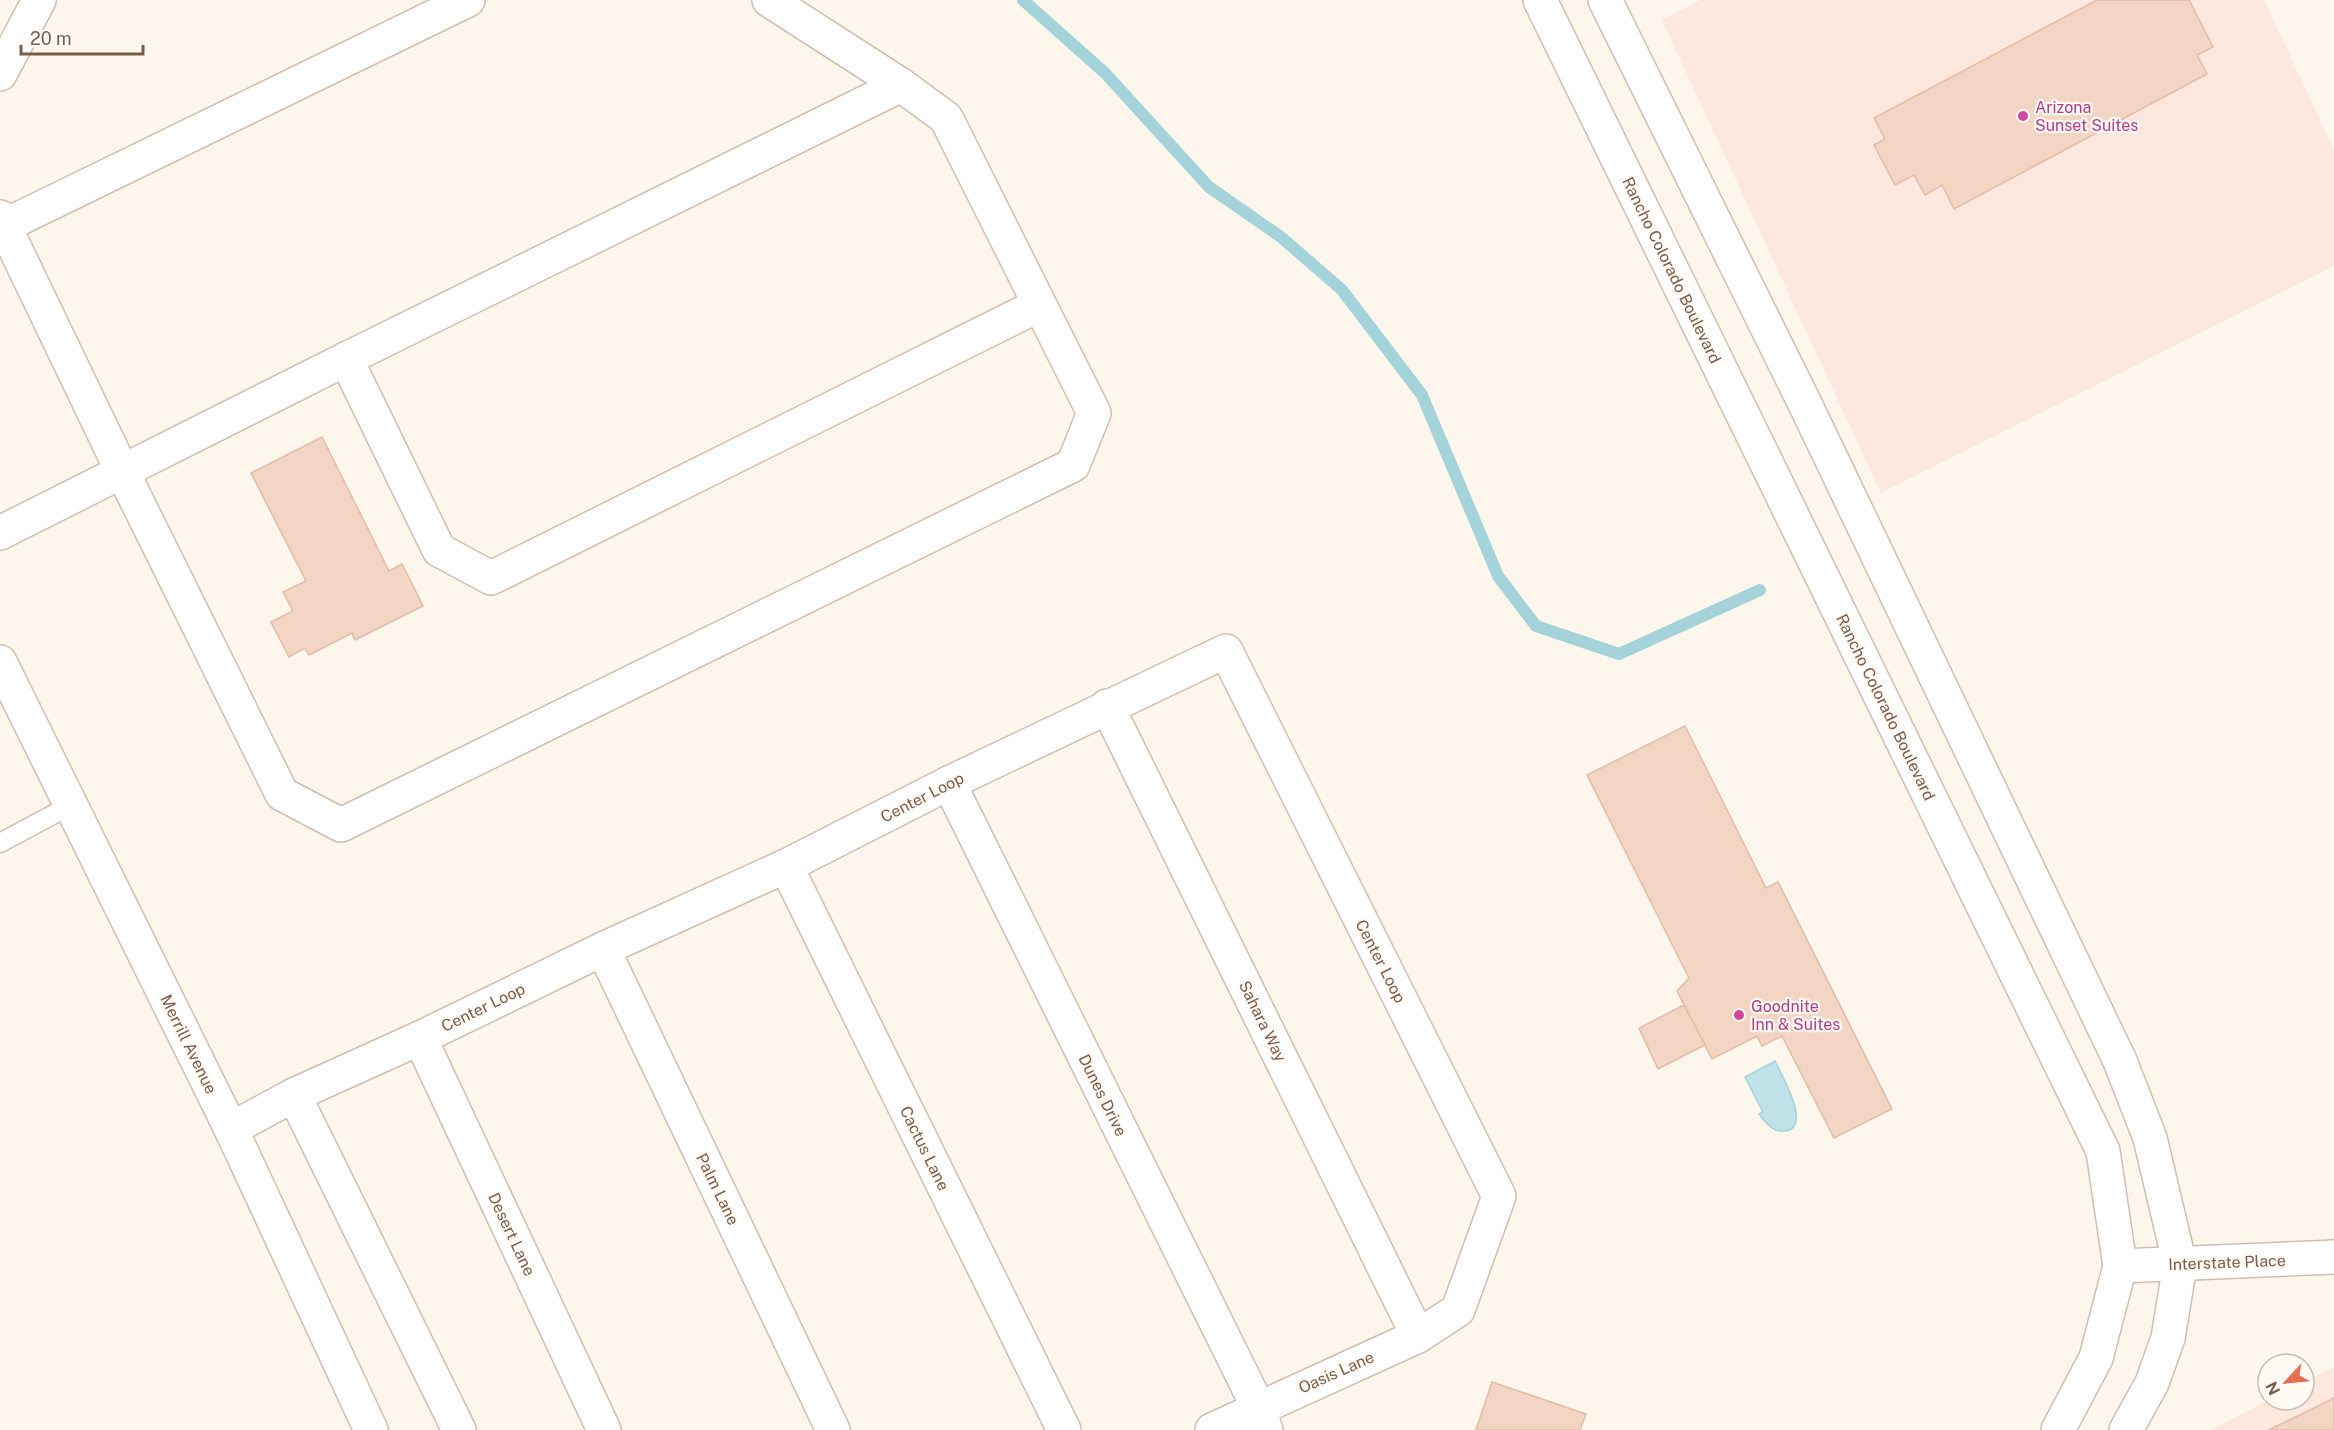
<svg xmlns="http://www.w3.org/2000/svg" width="2334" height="1430" font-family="'Public Sans',sans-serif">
	<rect width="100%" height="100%" fill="#fdf6ec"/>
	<g fill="#fde8e0">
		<path d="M1700 0H2264L2334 150V266L1881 493 1662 20Z"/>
		<path d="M2334 1367V1430H2211L2269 1400H2304V1382Z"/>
	</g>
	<path fill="#bfe3e8" stroke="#a5d3da" stroke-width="1.5" d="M1775 1061C1781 1074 1816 1133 1781 1131 1772 1131 1764 1121 1759 1114L1763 1112 1745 1077Z"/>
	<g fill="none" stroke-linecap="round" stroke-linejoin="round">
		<path stroke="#a5d3da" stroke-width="12" d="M1023 0 1105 73 1209 187 1281 237 1342 290 1422 395 1498 576 1536 626 1619 654 1760 590"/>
	</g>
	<g fill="#f3d5c3" stroke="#e6bba3" stroke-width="1.5">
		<path d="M2097 0H2189L2213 47 2197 55 2207 74 1954 209 1942 185 1925 195 1914 175 1895 185 1874 145 1885 139 1874 118Z"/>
		<path d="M322 437 389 571 402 564 423 606 355 640 352 633 309 655 305 648 289 657 271 622 293 611 283 592 306 581 251 473Z"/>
		<path d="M1685 726 1766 888 1778 882 1892 1109 1834 1138 1782 1036 1762 1046 1757 1036 1712 1059 1677 991 1689 978 1587 775Z"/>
		<path d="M1684 1005 1705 1045 1658 1069 1639 1028Z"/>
		<path d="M1492 1382 1586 1414 1580 1430H1476Z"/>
		<path d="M2334 1398V1430H2269Z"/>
	</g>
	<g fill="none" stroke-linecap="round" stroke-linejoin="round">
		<g stroke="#d1beb0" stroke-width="21">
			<path id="service" d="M0 843 71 805"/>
		</g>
		<g stroke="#d1beb0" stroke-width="36">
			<g id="minor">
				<path d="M0 74 39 0"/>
				<path d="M0 217 123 473 282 794 341 825 1073 465 1094 413 946 118 901 85 769 0"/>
				<path d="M4 226 468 0"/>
				<path d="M346 359 439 550 491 578 1039 305"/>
				<path d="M0 533 346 359 901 85"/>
				<path d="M0 662 231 1129 371 1430"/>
				<path d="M1107 706 1418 1336"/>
				<path d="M949 783 1258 1407 1266 1430"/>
				<path d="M786 866 1064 1430"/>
				<path d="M603 949 833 1430"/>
				<path d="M420 1038 604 1430"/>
				<path d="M294 1095 459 1430"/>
				<path d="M231 1129 294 1095 420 1038 603 949 786 866 949 783 1226 651 1499 1196 1458 1310 1418 1336 1212 1430"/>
				<path d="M2120 1266 2334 1257"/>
			</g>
		</g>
		<g stroke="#d1beb0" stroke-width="36">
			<g id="tertiary">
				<path d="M1540 0 2103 1151 2120 1266 2096 1358 2058 1430"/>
				<path d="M1605 0 1807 408 2120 1061 2150 1138 2180 1265 2168 1338 2152 1383 2126 1430"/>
			</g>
		</g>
		<use href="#service" stroke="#fff" stroke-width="18"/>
		<use href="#minor" stroke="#fff" stroke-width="33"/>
		<use href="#tertiary" stroke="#fff" stroke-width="33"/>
	</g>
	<g fill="#d1479c" stroke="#fffaf3" stroke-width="2">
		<circle cx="2023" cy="116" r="6"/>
		<circle cx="1739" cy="1015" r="6"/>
	</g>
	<g text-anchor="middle" stroke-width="4.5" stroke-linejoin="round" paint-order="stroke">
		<g font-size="16" fill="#b23c85" stroke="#fffaf3" text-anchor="start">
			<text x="2035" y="113">Arizona<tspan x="2035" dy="18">Sunset Suites</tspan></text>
			<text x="1751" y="1012">Goodnite<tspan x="1751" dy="18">Inn &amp; Suites</tspan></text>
		</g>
		<g font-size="16" fill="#7a5c4d" stroke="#fffaf3">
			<text transform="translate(1672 270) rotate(64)" y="6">Rancho Colorado Boulevard</text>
			<text transform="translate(1886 707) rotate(64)" y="6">Rancho Colorado Boulevard</text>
			<text transform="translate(922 797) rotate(-27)" y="6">Center Loop</text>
			<text transform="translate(1381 961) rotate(63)" y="6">Center Loop</text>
			<text transform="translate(483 1007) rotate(-26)" y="6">Center Loop</text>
			<text transform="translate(1263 1021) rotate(64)" y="6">Sahara Way</text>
			<text transform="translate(189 1044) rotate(64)" y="6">Merrill Avenue</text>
			<text transform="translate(1103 1095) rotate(64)" y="6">Dunes Drive</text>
			<text transform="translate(925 1148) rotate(64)" y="6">Cactus Lane</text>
			<text transform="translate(718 1189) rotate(64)" y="6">Palm Lane</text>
			<text transform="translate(512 1234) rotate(65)" y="6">Desert Lane</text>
			<text transform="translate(2227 1262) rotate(-2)" y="6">Interstate Place</text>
			<text transform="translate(1336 1372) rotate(-24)" y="6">Oasis Lane</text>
		</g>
	</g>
	<g transform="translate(2286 1382) rotate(244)"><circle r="28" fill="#fffaf3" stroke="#cabbb1" stroke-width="1.5"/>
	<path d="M0-4.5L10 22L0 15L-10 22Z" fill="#e76f51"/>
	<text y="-9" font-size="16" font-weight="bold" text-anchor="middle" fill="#7a5c4d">N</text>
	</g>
	<path d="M21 45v9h122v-9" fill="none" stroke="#7a5c4d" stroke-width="3"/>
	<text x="30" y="45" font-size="18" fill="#7a5c4d" stroke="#fffaf3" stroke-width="4.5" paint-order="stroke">20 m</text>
</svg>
